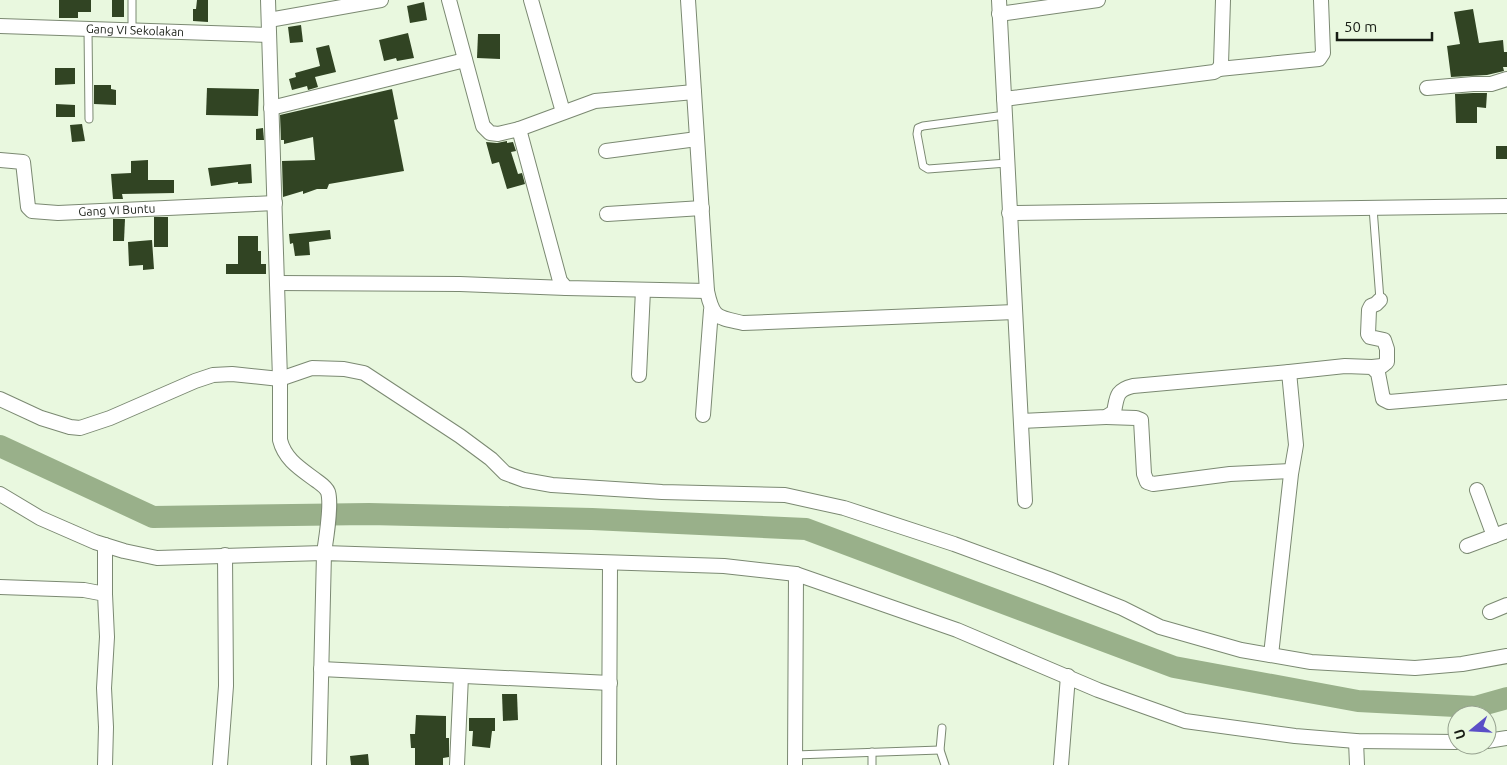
<svg xmlns="http://www.w3.org/2000/svg" width="1507" height="765" font-family="Ubuntu,sans-serif">
	<rect width="100%" height="100%" fill="#e9f8df"/>
	<g fill="none" stroke-linecap="round" stroke-linejoin="round">
		<path stroke="#99b08a" stroke-width="22" d="M0 446 153 517 369 514 592 519 806 529 1174 667 1358 701 1475 707 1507 698"/>
	</g>
	<g fill="#314423">
		<path d="M59 0H91V12H78V18H59Z"/>
		<rect x="112" y="0" width="12" height="17"/>
		<path d="M197 0H208V22L193 21V9H196Z"/>
		<path d="M424 2 427 20 410 23 407 6Z"/>
		<path d="M1473 9 1479 43 1503 40 1504 52H1507V67H1503L1504 71 1487 75 1451 77 1447 46 1460 44 1454 12Z"/>
		<path d="M301 25 303 42 290 43 288 27Z"/>
		<path d="M408 33 414 58 397 61 396 58 384 61 379 40Z"/>
		<path d="M478 34H500V59L477 58Z"/>
		<path d="M329 45 336 72 315 77 318 87 308 90 307 86 292 90 289 79 296 77 295 73 320 66 316 48Z"/>
		<path d="M55 68H75V84L55 85Z"/>
		<path d="M94 85H111V89L116 90V105L94 104Z"/>
		<path d="M207 88 259 89 258 116 206 115Z"/>
		<path d="M392 89 398 119 394 120 404 171 329 184 327 189H317L303 194V191L283 197 282 161 315 160 313 137 284 144V140H281L280 115Z"/>
		<path d="M1473 93H1487L1486 108 1477 107V123H1456L1455 94Z"/>
		<path d="M56 104 75 105V117H56Z"/>
		<path d="M82 124 85 141 72 142 70 125Z"/>
		<path d="M263 128 264 140H256V129Z"/>
		<path d="M507 141V143L513 142 516 151 511 152 518 174 522 173 525 184 507 189 499 162 492 164 486 142 497 143Z"/>
		<rect x="1496" y="146" width="11" height="13"/>
		<path d="M148 160V180H174V193L122 194 123 199H113L111 174 131 173V161Z"/>
		<path d="M251 164 252 183 238 184V182L211 186 208 168Z"/>
		<rect x="154" y="217" width="14" height="30"/>
		<path d="M113 219H125L124 241H113Z"/>
		<path d="M330 230 331 239 309 242 310 255 295 256 293 243 290 244 289 234Z"/>
		<path d="M238 236H258V251H261V264H266V274H226V264H238Z"/>
		<path d="M152 240 154 269 143 270V265L129 266 128 242Z"/>
		<path d="M502 694H517L518 720 503 721Z"/>
		<path d="M416 715 446 716V738H449V757L443 758V765H415V748H411L410 734H415Z"/>
		<path d="M469 718H495V731H492L490 748 472 746 473 731H469Z"/>
		<path d="M368 754 369 765H351L350 756Z"/>
	</g>
	<g fill="none" stroke-linecap="round" stroke-linejoin="round">
		<g stroke="#7b8972" stroke-width="9">
			<g id="service">
				<path d="M88 29 89 119"/>
				<path d="M132 31V0"/>
				<path d="M1005 115 923 126 918 128 917 134 923 166 928 169 1007 163"/>
				<path d="M1373 208 1380 300"/>
				<path d="M942 728 940 750 945 765"/>
				<path d="M872 752V765"/>
				<path d="M795 755 940 750"/>
			</g>
		</g>
		<g stroke="#7b8972" stroke-width="16">
			<g id="minor">
				<path d="M449 0 483 126 490 133 498 134 519 129 560 281 566 288 707 291"/>
				<path d="M531 0 563 112"/>
				<path d="M688 0 707 291C713 319 717 317 743 323L1015 312"/>
				<path d="M999 0 1025 501"/>
				<path d="M999 14 1098 0"/>
				<path d="M269 20 381 0"/>
				<path id="s1" d="M0 26 269 35"/>
				<path d="M1219 69 1319 59 1323 53 1321 0"/>
				<path d="M1427 88 1473 84H1491L1507 79"/>
				<path d="M1004 99 1214 72 1219 69 1221 64 1223 0"/>
				<path d="M271 108 465 60"/>
				<path d="M519 129 595 101 694 92"/>
				<path d="M606 151 697 139"/>
				<path id="s2" d="M0 160 23 162 28 207 32 211 58 213 275 203"/>
				<path d="M1009 213 1507 206"/>
				<path d="M607 214 702 208"/>
				<path d="M277 283 460 284 566 288"/>
				<path d="M1372 367 1382 366 1387 362V349L1384 340 1370 337 1368 334 1369 310 1371 306 1376 304 1380 300"/>
				<path d="M1289 372 1345 366 1372 367 1378 373 1383 399 1389 402 1507 392"/>
				<path d="M639 375 643 290"/>
				<path d="M0 399 41 418 70 427 80 428 110 418 195 381 213 375 232 374 280 379 312 368 344 369 364 373 460 436 491 459 505 473 524 480 552 485 662 492 785 495 844 508 954 544 1049 579 1122 608 1160 627 1241 650 1311 662 1415 668 1462 664 1507 656"/>
				<path d="M703 415 711 310"/>
				<path d="M1106 417 1136 418 1141 420 1144 474 1147 482 1153 484 1230 474 1291 471"/>
				<path d="M1021 421 1106 417 1114 412C1117 397 1116 390 1133 386L1289 372 1296 445 1291 474 1271 655"/>
				<path d="M1477 490 1494 536"/>
				<path d="M0 494 40 518 95 542 124 551 157 558 324 553C326 539 332 505 328 492 326 487 321 484 317 481 301 469 285 460 280 440V379L268 0"/>
				<path d="M1467 546 1507 531"/>
				<path d="M0 587 84 590 105 594 107 637 104 688 106 727 105 765"/>
				<path d="M105 594V545"/>
				<path d="M1490 612 1507 605"/>
				<path d="M321 669 610 683"/>
				<path d="M1356 741 1357 765"/>
				<path d="M1487 741 1507 738"/>
				<path d="M220 765 226 686 225 555"/>
				<path d="M319 765 324 553 724 566 796 574 957 630 1098 690 1185 721 1295 736 1356 741 1457 742"/>
				<path d="M457 765 461 676"/>
				<path d="M609 765 610 564"/>
				<path d="M795 765 796 574"/>
				<path d="M1061 765 1068 676"/>
			</g>
		</g>
		<use href="#service" stroke="#fff" stroke-width="7"/>
		<use href="#minor" stroke="#fff" stroke-width="14"/>
	</g>
	<g text-anchor="middle" stroke-width="5" stroke-linejoin="round" paint-order="stroke">
		<g font-size="12" fill="#171c14" stroke="#e9f8df">
			<text dy="4" stroke="none"><textPath href="#s1" startOffset="135">Gang VI Sekolakan</textPath></text>
			<text dy="4" stroke="none"><textPath href="#s2" startOffset="159">Gang VI Buntu</textPath></text>
		</g>
	</g>
	<g transform="translate(1472 730) rotate(252)"><circle r="24" fill="#e9f8df" stroke="#95a08e"/>
	<path d="M0-4L9 19L0 12L-9 19Z" fill="#5b4fc7"/>
	<text y="-8" font-size="14" font-weight="bold" text-anchor="middle" fill="#171c14">U</text>
	</g>
	<path d="M1337 32v8h95v-8" fill="none" stroke="#171c14" stroke-width="2.5"/>
	<text x="1344" y="32" font-size="15" fill="#171c14" stroke="#e9f8df" stroke-width="4" paint-order="stroke">50 m</text>
</svg>
